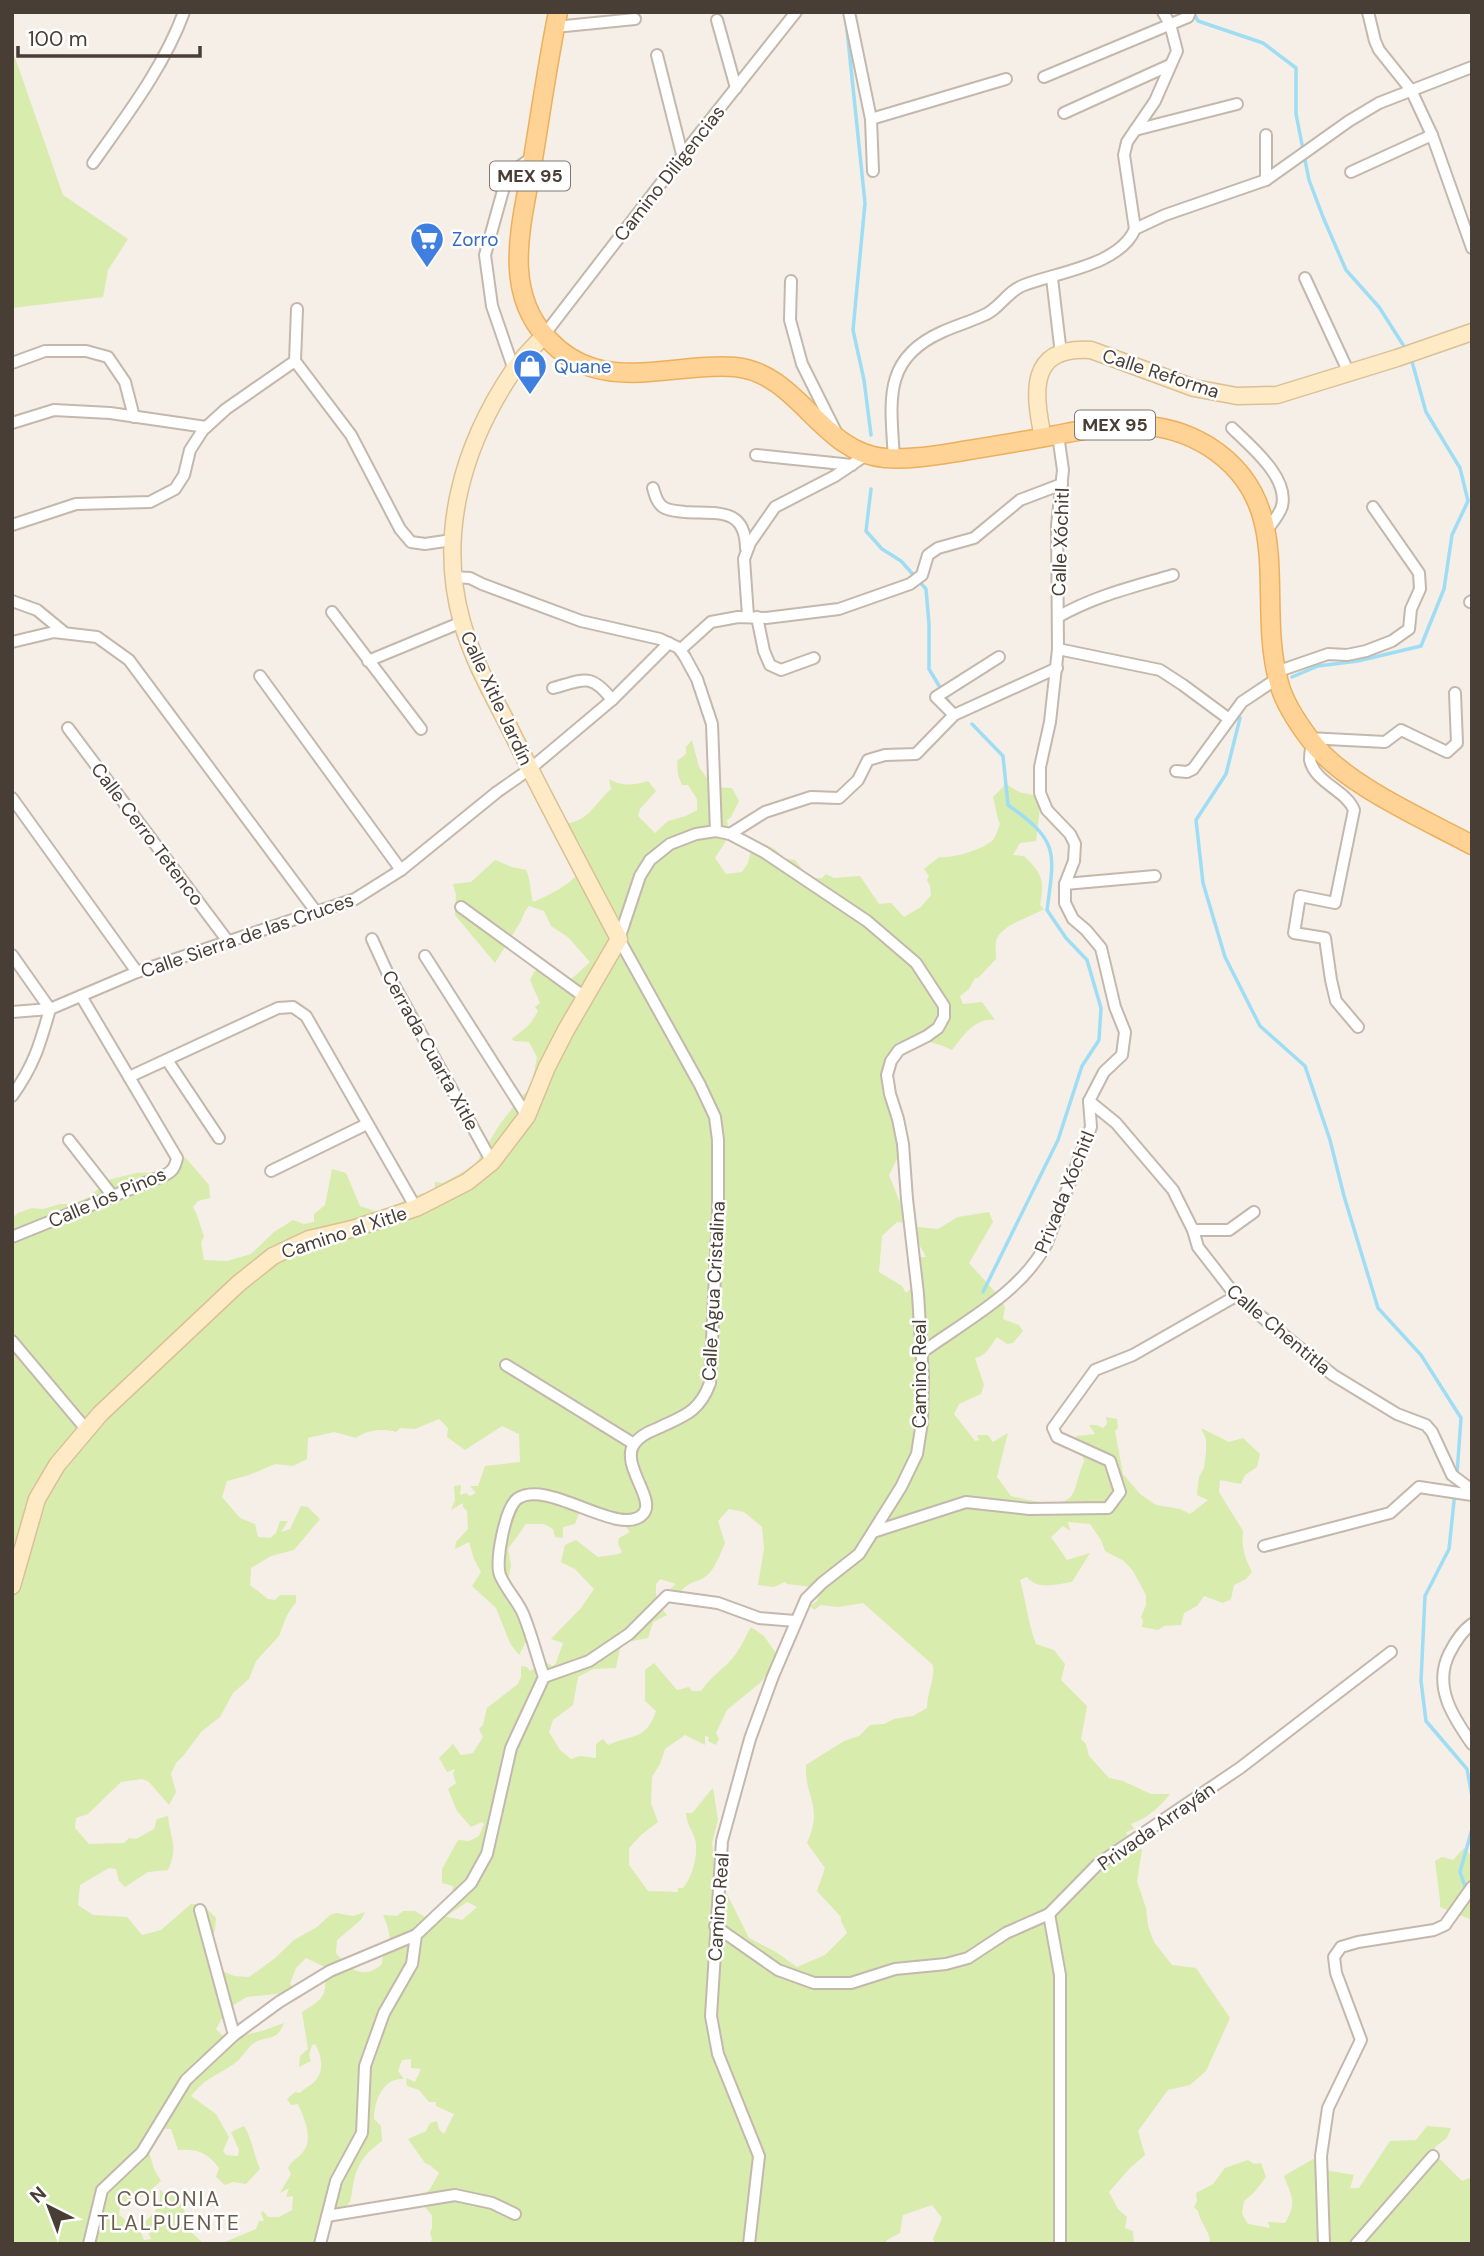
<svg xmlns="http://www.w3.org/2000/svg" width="1484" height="2256" font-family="'DM Sans',sans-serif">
	<rect width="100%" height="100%" fill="#f5efe7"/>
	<g fill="#d7ecad" fill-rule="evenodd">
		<path d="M12 49 63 195 128 239 108 270 103 297 12 308Z"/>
		<path d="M692 740 699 767 713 787 732 788 739 801 731 817 727 820 729 836 715 858 726 874 742 872 748 863 753 842C765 844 776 847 783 858L795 860 809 878H822L826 874 834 878 860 876 879 904 891 903 904 917 921 907 931 895 930 886 927 880 929 876 924 869 939 857C952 859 984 849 993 840 996 836 998 829 1000 824 996 815 996 807 993 797L1006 784 1019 792 1050 799 1047 807H1040L1036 841 1020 843 1013 855 1024 856C1042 873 1045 881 1040 905L1044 909C1031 917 1000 925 996 941 995 946 996 953 996 959L978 978H975L969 989 960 996 963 1004 982 1002 995 1020C975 1017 963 1036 952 1050 934 1041 915 1037 896 1043L888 1068 900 1153 889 1175 908 1223 897 1222 882 1236 879 1272 902 1286 906 1293 920 1280 921 1267 915 1261 919 1257H926C921 1246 913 1238 909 1226L938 1229 958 1217 989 1212 993 1222 969 1263 998 1295 1005 1307 1003 1319 1019 1325 1023 1331 1013 1343 1007 1344 997 1337C989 1347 988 1355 975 1358L984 1385 981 1394 959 1404 954 1414 975 1441 979 1440 977 1435H988L993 1442 1008 1433C1004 1448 1001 1461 997 1477L1011 1496C1025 1499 1063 1510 1072 1495 1078 1485 1078 1473 1084 1462L1082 1453 1070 1442 1077 1436 1095 1434 1089 1425H1096L1103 1428 1107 1424 1106 1417 1117 1419 1118 1428 1115 1431 1123 1474 1140 1494 1156 1505 1180 1509 1190 1514 1208 1500 1197 1495 1199 1477 1204 1468 1206 1452V1439L1201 1428 1229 1442 1243 1438 1260 1454 1257 1467 1245 1475 1241 1484 1220 1480 1219 1492 1243 1531C1241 1547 1245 1558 1252 1572L1246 1579 1234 1585 1231 1599 1223 1603 1204 1596 1197 1606 1184 1613 1181 1625 1164 1626 1158 1630 1142 1627 1143 1620 1141 1617 1146 1605V1595L1133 1571 1124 1561 1105 1551 1101 1540 1090 1524 1068 1522 1070 1531 1063 1526 1051 1537 1067 1560 1090 1553 1072 1582C1056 1584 1038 1591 1027 1577L1020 1580C1026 1601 1028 1623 1036 1644L1054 1650 1065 1664 1061 1680 1087 1706 1081 1739 1086 1744 1089 1756 1109 1778 1123 1781 1151 1794H1170C1160 1807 1146 1819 1131 1824L1134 1829 1126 1832 1128 1837 1142 1850 1137 1881 1146 1908 1148 1926 1154 1942 1172 1965 1196 1968 1230 2018 1206 2071 1190 2085 1168 2090 1138 2131 1145 2155 1130 2168 1109 2192 1118 2209 1127 2217 1125 2228 1133 2231 1134 2244H936L933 2239 942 2218 932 2205 903 2215 900 2233 887 2240 886 2244H430L432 2239 430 2233 432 2228V2215L420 2202 426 2197V2193L430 2189 439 2173 431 2166 425 2163 408 2139 426 2131 430 2123 437 2121 439 2129 444 2134 454 2114 436 2106V2102H429L419 2090 407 2086 406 2078 415 2082 421 2069 411 2068V2059L402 2060 398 2071 404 2079C383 2077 374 2101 374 2119L381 2126 382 2141C364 2155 358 2162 353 2185 352 2190 352 2196 350 2201 343 2216 327 2224 321 2240L314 2239 313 2244H220L256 2229 259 2221H264L261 2213 263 2211 268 2217H279L292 2210 293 2196 286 2197 289 2188 280 2193 291 2174 288 2168C293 2158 298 2159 303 2152 314 2139 304 2118 298 2104L291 2105 287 2099 295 2092 300 2093C304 2088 309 2087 314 2082 325 2071 322 2056 315 2044L312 2045 309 2055 311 2061 299 2067 300 2056 308 2049 302 2012C327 1997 326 1995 325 1967L306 1958 296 1968 290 1984 297 1992 247 1997 235 2004 224 2015 216 2029 226 2039 262 2031 284 2023C276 2043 269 2034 254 2043 247 2048 242 2058 235 2063 216 2077 207 2076 191 2096L216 2114 229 2137 223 2151 226 2155 238 2156 239 2150 231 2132 244 2126C252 2139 254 2155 260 2169L246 2184 233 2182 225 2185 216 2177 219 2168C207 2152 197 2149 178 2150L171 2129 159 2128 148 2149 154 2169 161 2181 153 2188V2195L139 2197 136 2201 132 2200 120 2207 119 2215 140 2230 144 2240 151 2239 144 2222C157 2212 161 2206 160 2190L167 2195H174L184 2209 190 2231 204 2244H12V1218L18 1213 32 1208 43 1209 60 1204H73L89 1197 108 1180 136 1173 165 1172 185 1157 209 1185 210 1198 198 1201 193 1207C199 1218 200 1226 204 1236L201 1243 204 1260 227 1261 251 1254 274 1232 293 1220 304 1224 314 1222V1214L325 1205 332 1169 346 1173 360 1206 378 1212 423 1193H435V1182L443 1183 475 1165 500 1124 522 1096 531 1088 537 1057 529 1042 514 1041 512 1039C527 1026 528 1029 538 1011L535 1007 540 1003 530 980 534 972 542 965 566 984 590 962 568 937 551 926 544 911 529 906 525 911 521 921 495 963 455 915 456 895 453 884 471 882 495 860 512 867 526 870C531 881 530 891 533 902 554 893 597 874 580 844 575 836 567 829 561 823 587 825 594 804 611 789L609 779C622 787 634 785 648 781L656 791 640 809 638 816 655 833 668 821 686 816 697 810V799L688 785H682L678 775 677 761 686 754V747ZM439 1419 448 1428 447 1437 465 1450 502 1426 519 1434 520 1462 485 1466 478 1486H470L476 1493 470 1496 466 1493 460 1495 461 1485 454 1486 455 1500 451 1510 463 1503V1507L467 1511 468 1529 456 1542 455 1549 469 1542 474 1559 481 1572 472 1586 496 1608 510 1643 519 1655 529 1636 518 1620 513 1606 508 1581 511 1565 508 1549 526 1524H544L553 1529 555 1537 563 1538V1527L575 1524 580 1511 599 1513 610 1509 630 1532 619 1538 618 1544 622 1552 619 1554 598 1557 576 1540 565 1545 561 1562 575 1569 594 1589 581 1608 551 1639 563 1643 556 1663 553 1666 545 1662 530 1671 527 1667 521 1666V1677L518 1684 487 1708 483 1725 479 1729 483 1737 473 1753 461 1755 453 1744 439 1758 447 1772 455 1769 453 1774 456 1783 448 1789 457 1811 471 1827 482 1822 484 1824 479 1836 469 1841 458 1840 442 1869V1883L453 1886 451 1898 444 1904 448 1915 467 1902 477 1907 462 1920 443 1916 430 1920 415 1911H403L397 1916 383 1915C387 1924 392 1936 388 1946 385 1954 382 1955 382 1964 363 1981 349 1969 336 1953L337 1940 361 1920 365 1912 353 1916 336 1913 330 1915 317 1927 294 1940 274 1959 249 1977 234 1976 218 1969 210 1949 215 1929 216 1918 202 1904H191L161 1930 142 1935 127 1917 93 1915 78 1905 80 1885 109 1868 116 1869 119 1881 125 1887 148 1872 168 1870C179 1846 170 1839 168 1816L157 1819 154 1829 136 1839 129 1838 124 1843 89 1844 75 1828 76 1818 88 1814 121 1782 142 1779 149 1782 169 1805 176 1792 171 1774 176 1763 183 1756 202 1731 220 1717 233 1693 249 1679 256 1661 279 1636 287 1615 296 1602V1595H280L275 1600 268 1599 250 1585 251 1568 271 1556 294 1550 320 1519 308 1507 301 1506 290 1529 281 1532 288 1521H280L276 1533 270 1538 258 1537 255 1524 240 1518 222 1497 227 1481 249 1475 275 1464 293 1466 307 1459 308 1438 334 1432 356 1438C366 1430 384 1428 396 1432L400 1428 415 1429ZM729 1509 744 1512 762 1527 764 1549 758 1585 774 1587 785 1582 787 1584 812 1587 819 1595 817 1601 810 1606 814 1610 821 1605 839 1607 863 1603 933 1665C935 1680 927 1693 927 1708L913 1716 894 1719 884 1724 870 1725 859 1736 844 1741 806 1765C804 1797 824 1805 807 1843L825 1868 817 1891 841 1917V1921L847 1933 825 1955 797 1967 776 1952 749 1938 716 1872 712 1843 718 1820 713 1788C706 1795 698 1807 692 1813H686C687 1826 692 1829 695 1839 699 1854 692 1878 683 1888H678V1892L648 1891 629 1865V1848L641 1835 658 1822 651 1803 652 1777 660 1764 665 1749 685 1735 705 1745V1736L709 1737 708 1741 716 1745 719 1739 716 1733 727 1710 760 1683 780 1659 764 1636 751 1627C744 1639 740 1651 729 1662 719 1672 709 1679 701 1691H692L689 1687 677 1690 654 1663 645 1670V1701L656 1711C646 1741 632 1734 608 1745L603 1739 596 1744V1758L580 1756 571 1759 560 1750 549 1732 553 1720 573 1705 578 1677 593 1669 616 1668 621 1643 648 1638 653 1622 667 1615 656 1602V1584L660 1579 676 1584 670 1589 681 1591C690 1581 695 1583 705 1577 715 1570 720 1554 725 1543L718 1521Z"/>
		<path d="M1464 1848 1472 1857V1920L1440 1907V1900L1435 1861 1442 1857 1453 1860Z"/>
		<path d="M1427 2126 1451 2128 1447 2138 1435 2147V2154L1462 2181 1472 2177V2244H1208L1210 2240C1208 2229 1200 2222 1198 2211L1194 2207 1197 2201 1196 2193 1213 2184 1225 2168 1248 2160 1254 2164 1261 2163 1266 2177C1259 2186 1254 2194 1244 2201L1242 2214 1248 2224 1270 2228 1268 2222 1285 2223C1297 2203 1292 2197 1284 2176L1313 2159 1330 2171 1354 2175 1350 2188H1359L1390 2141 1416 2140Z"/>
	</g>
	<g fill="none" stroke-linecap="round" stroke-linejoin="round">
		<g stroke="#9fddf5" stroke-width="3.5">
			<path d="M1193 12 1198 21 1263 43 1296 68V114L1309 180 1323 217 1346 270 1379 307 1407 351"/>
			<path d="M846 20 865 203 853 330 864 380 871 435"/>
			<path d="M871 489 866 531 882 549 901 561 926 589 929 624V669L950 704"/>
			<path d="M1292 677 1318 666 1358 661 1421 646 1444 589 1452 535 1468 501 1460 468 1426 412 1411 358"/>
			<path d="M1240 718 1226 774 1196 820 1203 883 1225 957 1260 1026 1305 1066 1330 1140 1344 1196 1378 1308 1421 1355 1461 1418 1457 1474"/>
			<path d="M972 724 1003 756 1008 805C1059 841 1055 851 1047 910L1066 938 1087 960 1101 1008 1099 1040 1082 1066 1058 1140 983 1292"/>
			<path d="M1456 1482 1449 1549 1425 1596 1421 1681 1426 1721 1467 1769 1472 1797"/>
			<path d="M1466 1889 1460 1872 1472 1829"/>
		</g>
		<g stroke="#c4b8ac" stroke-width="14">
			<g id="street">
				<path d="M849 12 871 119 873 171"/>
				<path d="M1368 12 1375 41 1379 50 1411 90 1432 135 1472 248"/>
				<path d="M717 20 736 88"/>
				<path d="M555 27 635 19"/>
				<path d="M657 55 682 154"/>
				<path d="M1044 77 1188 17 1190 12"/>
				<path d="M1064 113 1170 65"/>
				<path d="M871 119 1006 79"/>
				<path d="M1135 130 1237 104"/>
				<path d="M1266 135V180"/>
				<path d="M93 163C126 116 164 67 184 12"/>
				<path d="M1351 172 1432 135"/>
				<path d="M1135 229 1124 155 1127 142 1155 101 1177 51 1170 24 1163 12"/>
				<path d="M1052 278 1061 354"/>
				<path d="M1305 278 1349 373"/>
				<path d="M791 281 790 320 802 364 836 432"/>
				<path d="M297 309 295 361 351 435 400 529 411 542 425 544 452 540"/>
				<path d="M544 335 692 143 796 12"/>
				<path d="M12 363 45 351H86L108 357 125 382 134 417"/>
				<path d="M514 370 492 306 485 255 504 187 515 170 534 156"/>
				<path d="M12 423 54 410 110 413 206 427"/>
				<path d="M1232 428C1250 446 1289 477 1282 506 1280 514 1272 523 1267 530"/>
				<path d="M756 455 852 465"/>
				<path d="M894 459C891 403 881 359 942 332 955 326 969 322 982 316 999 310 1007 291 1024 285 1058 272 1120 265 1135 229L1165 215 1266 180 1349 121 1379 103 1472 67"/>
				<path d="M653 488C655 495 657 503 663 507 669 511 678 511 685 512 717 514 745 507 746 548"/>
				<path d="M12 525 76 504 150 502 175 489 184 475 190 450 203 430 226 409 295 361"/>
				<path d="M453 577 470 578 482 584 581 621 660 639 679 648 685 657 697 679 712 724 716 831"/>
				<path d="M12 601 37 610 65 633"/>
				<path d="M1470 602 1472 601"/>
				<path d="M332 612 421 729"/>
				<path d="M748 616 744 559 750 543 775 507 835 476 866 455"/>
				<path d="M757 617 764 651 770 665 781 670 814 658"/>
				<path d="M1058 617C1094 596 1133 587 1173 575"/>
				<path d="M12 642 54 632 97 637 129 660 317 913"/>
				<path d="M1058 649 1160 670 1183 685 1229 719"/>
				<path d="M680 650 711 622 738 617 766 618 839 609 910 584 922 575 928 555 938 548 974 538 1020 500 1062 484"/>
				<path d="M368 661 462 622"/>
				<path d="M1276 672 1328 654 1347 655 1366 651 1392 641 1409 629 1411 609 1420 589 1419 573 1373 507"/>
				<path d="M260 676 401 870"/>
				<path d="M553 688C583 680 591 672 612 700"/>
				<path d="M954 715 936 697 999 657"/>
				<path d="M68 728 227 940"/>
				<path d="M1308 738 1385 742 1401 730 1447 752 1457 743 1455 693"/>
				<path d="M1312 743C1311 748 1310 755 1310 760 1315 783 1346 790 1354 810L1335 903 1300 896 1294 933 1325 938 1331 980 1336 1001 1358 1027"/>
				<path d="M1176 771 1187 772 1193 769 1242 702 1278 678"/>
				<path d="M12 798 137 972"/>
				<path d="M730 834 765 812 811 797 839 798 858 780 868 760 885 755 916 754 954 715 1057 668"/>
				<path d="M1065 884 1155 876"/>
				<path d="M461 907 586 998"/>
				<path d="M372 939 388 974 492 1162"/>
				<path d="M12 955 50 1009C40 1044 34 1066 12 1096"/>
				<path d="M425 956 527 1116"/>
				<path d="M12 1012 50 1009 137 972 355 899 401 870 497 792 530 769 612 700 669 643"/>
				<path d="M167 1060 219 1138"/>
				<path d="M129 1077 278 1008 293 1007 306 1016 416 1208"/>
				<path d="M1089 1101 1116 1123 1173 1190 1193 1230 1198 1247 1236 1296 1333 1375 1397 1414 1426 1425 1432 1432 1452 1475 1472 1490"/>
				<path d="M69 1140 112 1195"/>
				<path d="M271 1171 367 1124"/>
				<path d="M1193 1230H1229L1254 1212"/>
				<path d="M12 1237 165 1175C173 1171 175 1167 177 1158L81 996"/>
				<path d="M12 1341 86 1429"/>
				<path d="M921 1353C965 1321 1020 1293 1046 1245L1091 1127 1089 1101 1104 1072 1122 1055 1125 1032 1115 1007 1101 948 1086 930 1073 919 1065 903V884L1074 861 1075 844 1070 834 1047 810 1040 793V767L1050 722 1058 649 1057 525 1063 470 1058 435"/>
				<path d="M506 1365 634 1444"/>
				<path d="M873 1532 966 1502 1029 1509 1108 1508 1120 1492 1110 1461 1057 1437 1053 1428 1095 1370 1133 1355 1236 1296"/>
				<path d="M1264 1546 1390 1513 1419 1487 1472 1495"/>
				<path d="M1472 1624C1461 1632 1455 1642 1449 1654 1433 1687 1453 1717 1472 1744"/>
				<path d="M544 1677 589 1661 629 1634 667 1596 718 1603 759 1618 795 1621"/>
				<path d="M200 1910 234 2035"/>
				<path d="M1049 1914 1060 1975V2244"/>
				<path d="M715 1926 778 1970 814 1983H851L895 1969 946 1964 968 1958 1006 1933 1049 1914 1098 1864 1240 1768 1391 1652"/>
				<path d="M327 2216 455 2195 492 2203 515 2214"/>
				<path d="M89 2244 102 2190 142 2152 186 2080 234 2035 279 2002 330 1971 416 1935"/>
				<path d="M320 2244 336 2181 362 2133 365 2066 384 2013 412 1964 416 1935 471 1883 487 1854 511 1748 544 1677C537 1657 532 1636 524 1616 519 1602 506 1590 500 1575 495 1561 505 1509 517 1499 547 1477 620 1539 643 1514 657 1500 620 1465 634 1444 639 1437 648 1432 656 1429 683 1416 699 1413 710 1383L718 1212V1140L715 1117 700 1085 619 939 640 876 650 860 670 844 696 834 716 831 730 834 764 852 867 921 916 963 944 1006V1017L938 1028 927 1036 899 1050 891 1061 887 1075 890 1094 898 1119 903 1144 907 1199 918 1294 923 1377 922 1422 917 1454 901 1487 859 1554 822 1583 806 1599 773 1676 750 1739 722 1841 711 2016 718 2054 759 2156 749 2244"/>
				<path d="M1324 2244 1321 2156 1328 2108 1361 2040 1336 1973 1334 1957 1341 1947 1358 1942 1434 1930 1445 1925 1472 1887"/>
				<path d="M1356 2244 1433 2156"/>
			</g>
		</g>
		<g stroke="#dbc095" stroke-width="19">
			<g id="secondary">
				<path d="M1043 438C1034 393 1027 346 1091 350L1194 388 1237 396 1277 395 1397 358 1472 332"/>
				<path d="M12 1586 37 1499 57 1465 100 1414 238 1284 273 1256 309 1239 352 1229 416 1208 467 1182 492 1162 527 1116 547 1067 566 1030 619 939C583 871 546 802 512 733 494 697 473 661 462 622 437 534 463 445 513 371 522 358 534 347 544 335"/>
			</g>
		</g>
		<g stroke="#ecaf5d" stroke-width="21">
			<path id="primary" d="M558 12C548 61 541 110 533 159 523 220 500 289 548 339 560 352 576 363 594 368 639 381 688 363 735 367 799 373 821 453 885 458 911 460 937 455 963 451 994 446 1025 441 1056 435 1110 425 1158 415 1208 446 1299 503 1255 600 1279 683 1284 703 1297 722 1309 738 1342 784 1422 818 1472 845"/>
		</g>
		<use href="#street" stroke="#fff" stroke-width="10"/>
		<use href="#secondary" stroke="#ffeac6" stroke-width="16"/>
		<use href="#primary" stroke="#ffd395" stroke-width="18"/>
	</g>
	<defs>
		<g id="supermarket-pin" transform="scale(1.75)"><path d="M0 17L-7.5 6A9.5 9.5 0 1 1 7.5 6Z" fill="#3f7fe0" stroke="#fff"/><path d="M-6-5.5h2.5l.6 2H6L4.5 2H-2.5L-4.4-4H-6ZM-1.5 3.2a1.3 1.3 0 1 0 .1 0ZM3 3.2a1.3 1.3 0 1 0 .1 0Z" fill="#fff"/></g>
		<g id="shop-pin" transform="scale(1.75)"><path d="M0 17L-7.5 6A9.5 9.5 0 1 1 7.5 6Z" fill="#3f7fe0" stroke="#fff"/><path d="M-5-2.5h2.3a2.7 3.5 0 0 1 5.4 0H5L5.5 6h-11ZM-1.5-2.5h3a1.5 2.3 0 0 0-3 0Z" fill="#fff"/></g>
	</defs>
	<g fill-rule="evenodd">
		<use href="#supermarket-pin" x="427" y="239"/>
		<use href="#shop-pin" x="530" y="366"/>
	</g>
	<g text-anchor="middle" stroke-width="5" stroke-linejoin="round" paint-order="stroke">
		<g fill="#fff" stroke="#7f7872" stroke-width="2">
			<rect x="490" y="161.5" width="80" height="29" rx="5"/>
			<rect x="1075" y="410.5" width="80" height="29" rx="5"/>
		</g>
		<g font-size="18" font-weight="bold" fill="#483e35">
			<text x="530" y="182">MEX 95</text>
			<text x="1115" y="431">MEX 95</text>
		</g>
		<g font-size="19" fill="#483e35" stroke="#fff">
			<text transform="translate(669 173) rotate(-52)" y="7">Camino Diligencias</text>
			<text transform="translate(1161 373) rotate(18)" y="7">Calle Reforma</text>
			<text transform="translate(1060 542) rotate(-88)" y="7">Calle Xóchitl</text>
			<text transform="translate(497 698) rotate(65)" y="7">Calle Xitle Jardín</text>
			<text transform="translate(148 834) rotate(53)" y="7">Calle Cerro Tetenco</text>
			<text transform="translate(247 935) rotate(-19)" y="7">Calle Sierra de las Cruces</text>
			<text transform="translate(431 1050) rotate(61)" y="7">Cerrada Cuarta Xitle</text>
			<text transform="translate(1064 1192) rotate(-68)" y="7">Privada Xóchitl</text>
			<text transform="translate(107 1197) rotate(-23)" y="7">Calle los Pinos</text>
			<text transform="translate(344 1232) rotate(-18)" y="7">Camino al Xitle</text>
			<text transform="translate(713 1291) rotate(-87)" y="7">Calle Agua Cristalina</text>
			<text transform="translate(1279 1329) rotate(40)" y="7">Calle Chentitla</text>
			<text transform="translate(919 1374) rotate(-90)" y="7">Camino Real</text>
			<text transform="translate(1156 1826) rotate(-35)" y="7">Privada Arrayán</text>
			<text transform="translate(718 1907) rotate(-86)" y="7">Camino Real</text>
		</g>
		<g font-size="19" fill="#366cbe" stroke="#fff" text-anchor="start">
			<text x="452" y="246">Zorro</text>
			<text x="554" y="373">Quane</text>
		</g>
		<g font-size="21" letter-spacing="2" fill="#6c5b4c" stroke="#fff">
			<text x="169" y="2206">COLONIA<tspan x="169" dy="24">TLALPUENTE</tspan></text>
		</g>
	</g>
	<rect width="1484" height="2256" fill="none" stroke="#483e35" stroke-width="28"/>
	<g transform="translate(49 2207) rotate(318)" stroke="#ffffff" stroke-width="5" paint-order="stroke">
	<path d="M0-5L12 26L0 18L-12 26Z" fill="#483e35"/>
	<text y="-10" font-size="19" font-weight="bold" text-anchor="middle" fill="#483e35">N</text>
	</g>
	<path d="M18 46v10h182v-10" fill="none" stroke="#483e35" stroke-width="3.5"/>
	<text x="28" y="46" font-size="21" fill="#483e35" stroke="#ffffff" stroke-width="5" paint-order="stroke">100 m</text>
</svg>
